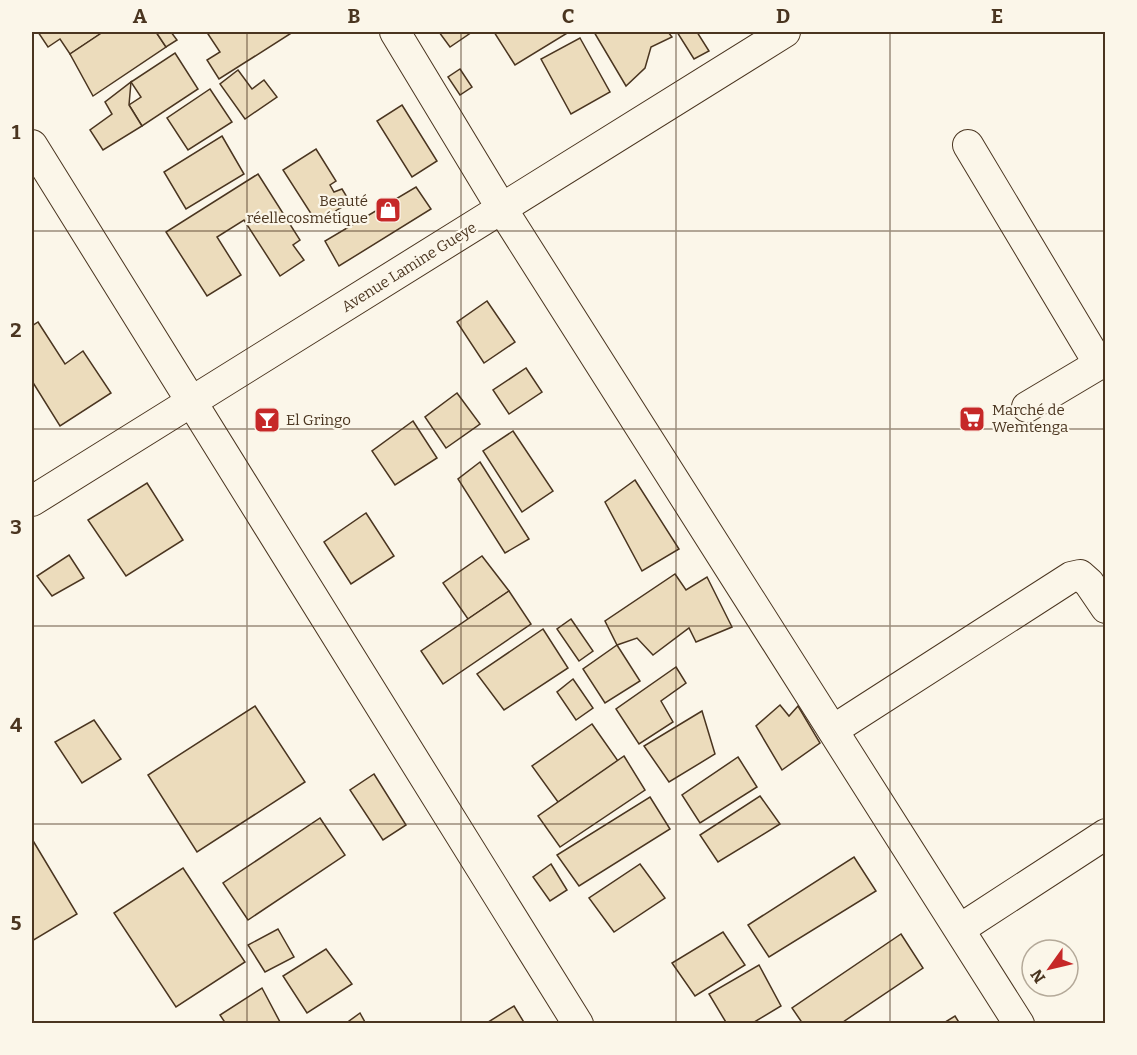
<svg xmlns="http://www.w3.org/2000/svg" width="1137" height="1055" font-family="Bitter,serif">
	<rect width="100%" height="100%" fill="#fbf6e9"/>
	<g fill="#ecdcbc" stroke="#4a3520" stroke-width="1.5">
		<path d="M38 32H103L70 54 60 39 48 47Z"/>
		<path d="M103 32H156L166 47 93 96 70 54Z"/>
		<path d="M156 32H171L177 40 166 47Z"/>
		<path d="M212 32H293L219 79 207 60 220 52 208 34Z"/>
		<path d="M439 32H472L450 47Z"/>
		<path d="M494 32H569L515 65Z"/>
		<path d="M594 32H668L672 37 651 47 645 68 626 86Z"/>
		<path d="M677 32H697L709 51 694 59Z"/>
		<path d="M580 38 610 92 571 114 541 59Z"/>
		<path d="M175 53 198 89 142 126 129 105 141 97 131 82Z"/>
		<path d="M460 69 472 87 460 95 448 77Z"/>
		<path d="M238 70 252 89 264 80 277 97 245 119 220 84Z"/>
		<path d="M131 82 129 105 142 126 103 150 90 130 112 114 105 102Z"/>
		<path d="M210 89 232 122 188 150 167 118Z"/>
		<path d="M402 105 437 161 412 177 377 121Z"/>
		<path d="M222 136 244 174 186 209 164 172Z"/>
		<path d="M316 149 336 181 330 185 334 192 342 189 350 202 317 223 283 170Z"/>
		<path d="M258 174 300 240 293 245 304 260 280 276 244 220 217 237 241 275 207 296 166 232Z"/>
		<path d="M416 187 431 209 339 266 325 241Z"/>
		<path d="M487 301 515 342 484 363 457 322Z"/>
		<path d="M38 322 65 364 83 351 111 393 60 426 32 381V326Z"/>
		<path d="M526 368 542 392 509 414 493 390Z"/>
		<path d="M457 393 480 424 446 448 425 417Z"/>
		<path d="M413 421 437 458 395 485 372 451Z"/>
		<path d="M513 431 553 491 522 512 483 451Z"/>
		<path d="M480 462 529 539 505 553 458 479Z"/>
		<path d="M635 480 679 549 642 571 605 502Z"/>
		<path d="M147 483 183 540 126 576 88 520Z"/>
		<path d="M366 513 394 556 351 584 324 542Z"/>
		<path d="M69 555 84 578 52 596 37 576Z"/>
		<path d="M482 556 509 591 468 619 443 583Z"/>
		<path d="M675 574 686 590 707 577 732 627 696 642 689 628 653 655 637 638 617 645 605 621Z"/>
		<path d="M509 591 531 624 443 684 421 651Z"/>
		<path d="M571 619 593 651 579 661 557 629Z"/>
		<path d="M543 629 568 668 504 710 477 674Z"/>
		<path d="M617 645 640 681 605 703 583 669Z"/>
		<path d="M676 667 686 683 661 701 673 722 639 744 616 709Z"/>
		<path d="M573 679 593 708 576 720 557 692Z"/>
		<path d="M780 705 789 716 798 706 820 743 782 770 756 726Z"/>
		<path d="M255 706 305 782 197 852 148 775Z"/>
		<path d="M702 711 715 754 669 782 644 746Z"/>
		<path d="M94 720 121 759 82 783 55 742Z"/>
		<path d="M592 724 618 761 558 802 532 766Z"/>
		<path d="M624 756 645 790 560 847 538 816Z"/>
		<path d="M738 757 757 787 700 823 682 795Z"/>
		<path d="M374 774 406 825 383 840 350 790Z"/>
		<path d="M760 796 780 824 718 862 700 835Z"/>
		<path d="M650 797 670 829 579 886 557 855Z"/>
		<path d="M320 818 345 855 248 920 223 883Z"/>
		<path d="M32 839 77 914 32 941Z"/>
		<path d="M854 857 876 891 769 957 748 925Z"/>
		<path d="M551 864 567 890 550 901 533 877Z"/>
		<path d="M640 864 665 898 614 932 589 898Z"/>
		<path d="M183 868 245 962 176 1007 114 913Z"/>
		<path d="M278 929 294 957 265 972 248 945Z"/>
		<path d="M723 932 745 965 695 996 672 963Z"/>
		<path d="M901 934 923 968 840 1024H803L792 1008Z"/>
		<path d="M326 949 352 984 307 1013 283 976Z"/>
		<path d="M759 965 781 1006 751 1024H727L709 994Z"/>
		<path d="M262 988 280 1022 226 1024 220 1015Z"/>
		<path d="M514 1006 525 1024H485Z"/>
		<path d="M360 1013 366 1024H345Z"/>
		<path d="M955 1016 960 1024H942Z"/>
	</g>
	<g fill="none" stroke-linecap="round" stroke-linejoin="round">
		<g stroke="#4a3520" stroke-width="32">
			<g id="street">
				<path d="M395 32 502 209 1019 1024"/>
				<path d="M32 145 578 1024"/>
				<path d="M968 145 1099 364"/>
				<path d="M1027 407 1106 360"/>
				<path d="M32 501 785 32"/>
				<path d="M833 730 1071 577 1080 575 1089 583 1106 608"/>
				<path d="M960 929 1106 834"/>
			</g>
		</g>
		<use href="#street" stroke="#fbf6e9" stroke-width="30"/>
	</g>
	<path fill="none" stroke="#4a3520" stroke-width="1.5" stroke-opacity="0.55" d="M247 32V1024M461 32V1024M676 32V1024M890 32V1024M32 231H1106M32 429H1106M32 626H1106M32 824H1106"/>
	<defs>
		<g id="shop-square" transform="scale(1.35)"><rect x="-9" y="-9" width="18" height="18" rx="4" fill="#c62828" stroke="#fbf6e9"/><path d="M-5-2.5h2.3a2.7 3.5 0 0 1 5.4 0H5L5.5 6h-11ZM-1.5-2.5h3a1.5 2.3 0 0 0-3 0Z" fill="#fff"/></g>
		<g id="supermarket-square" transform="scale(1.35)"><rect x="-9" y="-9" width="18" height="18" rx="4" fill="#c62828" stroke="#fbf6e9"/><path d="M-6-5.5h2.5l.6 2H6L4.5 2H-2.5L-4.4-4H-6ZM-1.5 3.2a1.3 1.3 0 1 0 .1 0ZM3 3.2a1.3 1.3 0 1 0 .1 0Z" fill="#fff"/></g>
		<g id="bar-square" transform="scale(1.35)"><rect x="-9" y="-9" width="18" height="18" rx="4" fill="#c62828" stroke="#fbf6e9"/><path d="M-6-5H6L.8 .8V4.5H3.5V6h-7V4.5H-.8V.8Z" fill="#fff"/></g>
	</defs>
	<g fill-rule="evenodd">
		<use href="#shop-square" x="388" y="210"/>
		<use href="#supermarket-square" x="972" y="419"/>
		<use href="#bar-square" x="267" y="420"/>
	</g>
	<g text-anchor="middle" stroke-width="4.5" stroke-linejoin="round" paint-order="stroke">
		<g font-size="15" fill="#4a3520" stroke="#fbf6e9" text-anchor="start">
			<text x="368" y="206" text-anchor="end">Beauté<tspan x="368" dy="17">réellecosmétique</tspan></text>
			<text x="992" y="415">Marché de<tspan x="992" dy="17">Wemtenga</tspan></text>
			<text x="286" y="425">El Gringo</text>
		</g>
		<g font-size="15" fill="#4a3520" stroke="#fbf6e9">
			<text transform="translate(409 267) rotate(-32)" y="5">Avenue Lamine Gueye</text>
		</g>
	</g>
	<rect width="1137" height="1055" fill="none" stroke="#fbf6e9" stroke-width="66"/>
	<g transform="translate(1050 968) rotate(236)"><circle r="28" fill="#fbf6e9" stroke="#b4a999" stroke-width="1.5"/>
	<path d="M0-4.5L10 22L0 15L-10 22Z" fill="#c62828"/>
	<text y="-9" font-size="16" font-weight="bold" text-anchor="middle" fill="#4a3520">N</text>
	</g>
	<rect x="33" y="33" width="1071" height="989" fill="none" stroke="#4a3520" stroke-width="2"/>
	<g font-size="20" text-anchor="middle" font-weight="bold" fill="#4a3520">
		<text x="140" y="23">A</text>
		<text x="354" y="23">B</text>
		<text x="568" y="23">C</text>
		<text x="783" y="23">D</text>
		<text x="997" y="23">E</text>
		<text x="16" y="139">1</text>
		<text x="16" y="337">2</text>
		<text x="16" y="534">3</text>
		<text x="16" y="732">4</text>
		<text x="16" y="930">5</text>
	</g>
</svg>
